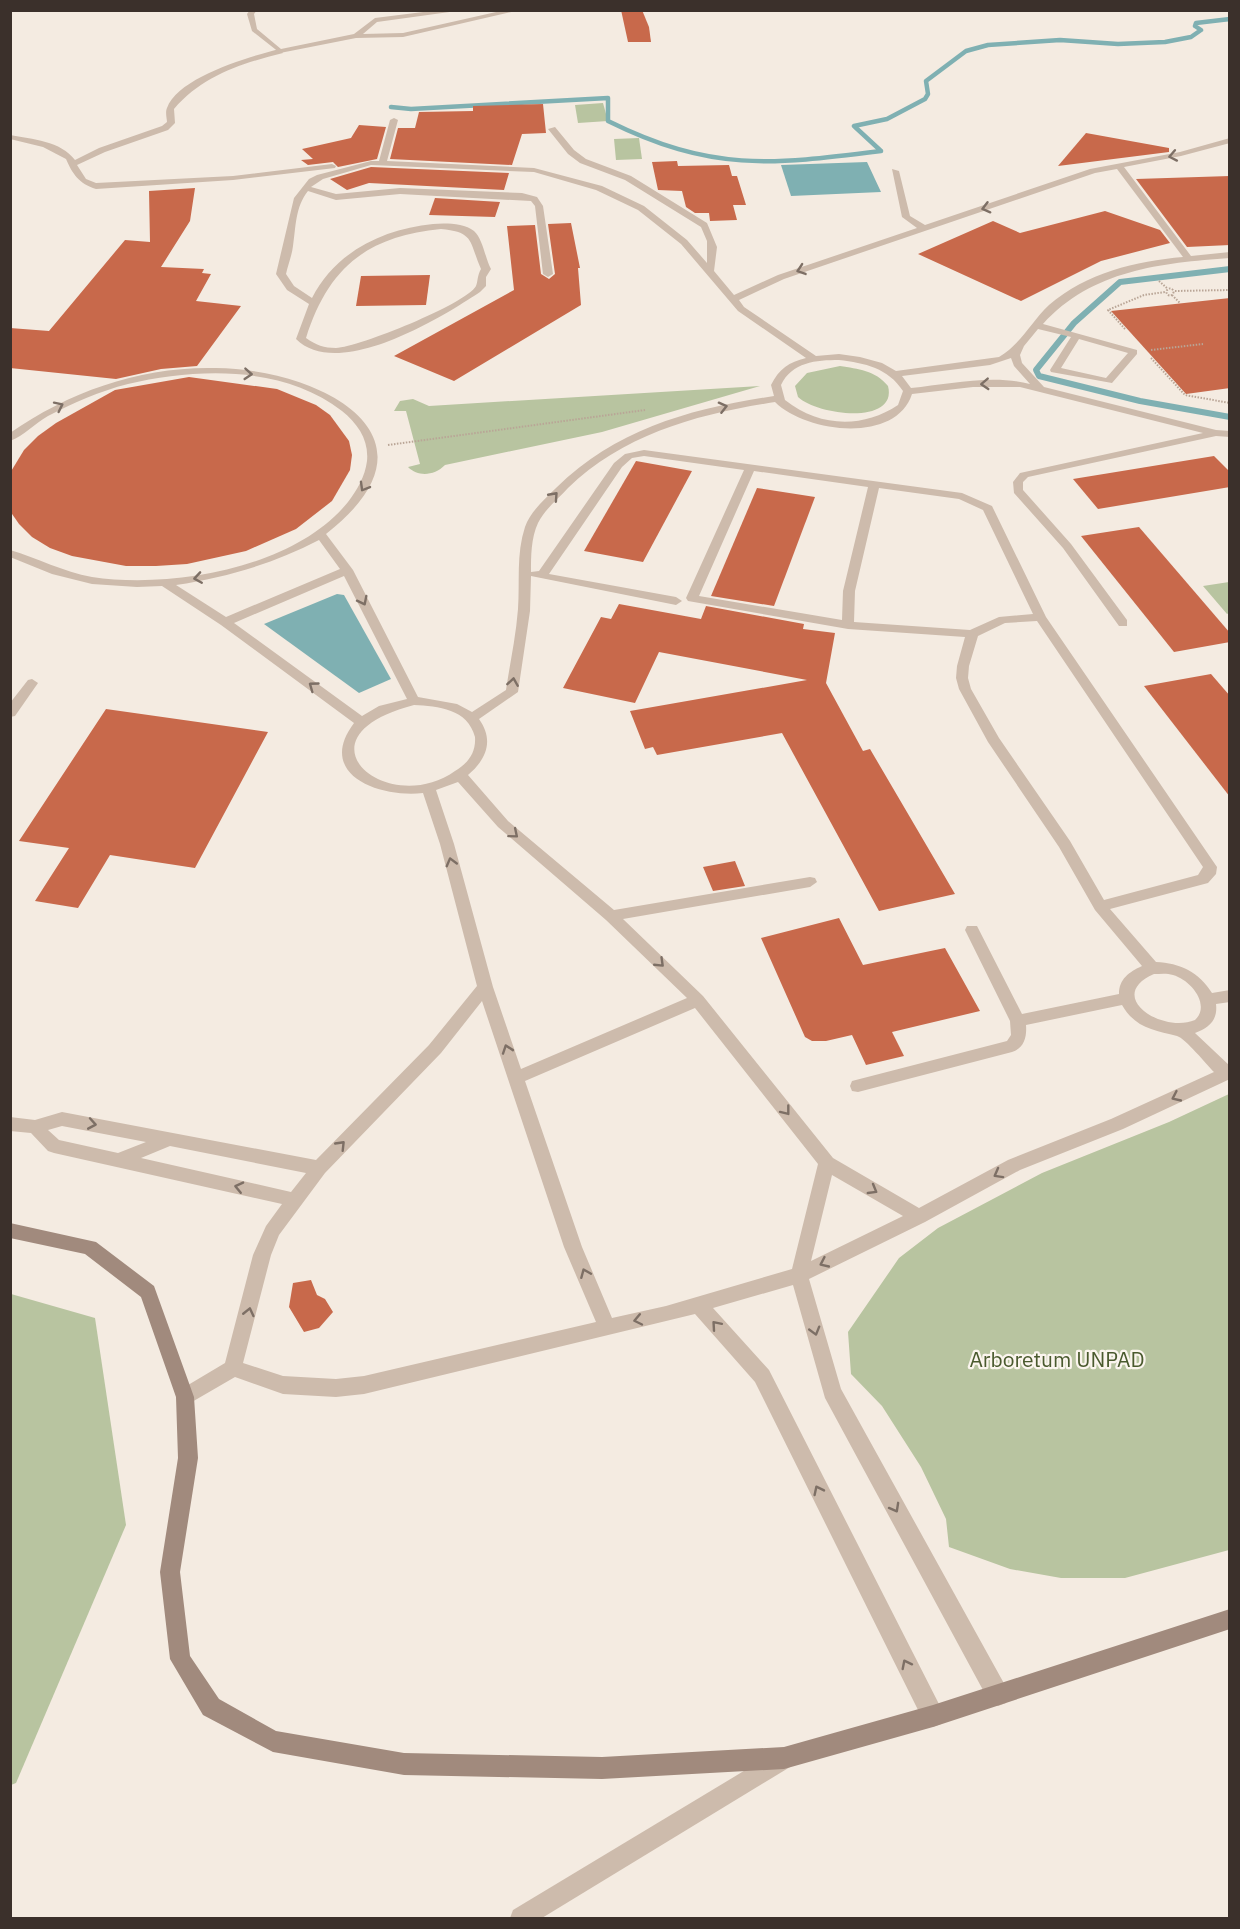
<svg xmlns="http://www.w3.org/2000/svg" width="1240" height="1929" font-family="'IBM Plex Sans',sans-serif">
	<rect width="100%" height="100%" fill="#f4ebe1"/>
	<g fill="#b8c4a0">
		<path d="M603 103 608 121 578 123 575 105Z"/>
		<path d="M639 138 642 159 616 160 614 139Z"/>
		<path d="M840 366C858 369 875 370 888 386 898 425 819 416 798 397L795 386 807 373Z"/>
		<path d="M760 386 602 432 445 465C434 476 418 477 408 467L420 464 406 411H394L400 401 413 399 429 406Z"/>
		<path d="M1229 582V613L1227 614 1203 586Z"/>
		<path d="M1229 1094V1550L1125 1578H1061L1010 1569 949 1547 946 1519 921 1467 882 1406 851 1374 848 1332 899 1258 938 1228 1042 1173 1169 1122Z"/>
		<path d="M11 1294 95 1318 126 1525 16 1783 11 1785Z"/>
	</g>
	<g fill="#7fb0b2">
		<path d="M867 162 881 192 791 196 781 165Z"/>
		<path d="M337 594 344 595 391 679 359 693 264 624Z"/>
	</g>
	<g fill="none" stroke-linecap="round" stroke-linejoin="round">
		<path stroke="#7fb0b2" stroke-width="4.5" d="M391 107 411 109 608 98V121C711 172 770 165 881 151L854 126 887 119 925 99 928 94 926 81 966 51 988 45 1060 40 1118 44 1165 42 1191 37 1201 30 1195 26 1196 23 1230 19"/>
		<path stroke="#7fb0b2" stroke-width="6" d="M1230 269 1120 282 1074 323 1036 370 1039 376 1140 401 1230 417"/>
	</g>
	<g fill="#c8694b">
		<path d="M621 10H642L649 27 651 42H628Z"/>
		<path d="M543 104 546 133 522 134 512 165 390 159 398 128H415L419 112 473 111V106Z"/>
		<path d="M359 125 386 127 377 159 338 167 333 162 308 165 301 160 313 159 302 149 351 138Z"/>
		<path d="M1086 133 1169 148V152L1058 166Z"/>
		<path d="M677 161 678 166 729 165 732 176H737L746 205H733L737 220 710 221 709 213H695L686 207 682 191 658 190 652 162Z"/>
		<path d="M371 167 509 173 504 190 369 183 347 190 330 179Z"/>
		<path d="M1230 176V245L1187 247 1136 179Z"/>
		<path d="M195 188 190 221 161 267 204 269 202 273 211 274 196 301 241 306 197 366 161 369 116 379 10 368V328L49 331 125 240 150 242 149 191Z"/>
		<path d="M435 198 500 202 495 217 429 215Z"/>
		<path d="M1105 211 1160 230 1170 243 1101 261 1021 301 918 254 993 221 1020 233Z"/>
		<path d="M571 223 580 268H578L581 305 454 381 394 356 514 290 507 226 535 225 541 274 549 279 555 274 548 224Z"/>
		<path d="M430 275 426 305 356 306 361 276Z"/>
		<path d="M1230 298V388L1186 394 1111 311Z"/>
		<path d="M189 377 277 389 316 405 330 415 349 441 352 455 350 470 332 501 296 529 246 551 187 564 156 566H126L72 556 50 548 32 537 19 524 10 511V473L24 450 38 436 56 423 115 390Z"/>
		<path d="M1214 456 1230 472V487L1098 509 1073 479Z"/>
		<path d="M636 461 692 471 643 562 584 551Z"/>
		<path d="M757 488 815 497 774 606 711 596Z"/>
		<path d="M1139 527 1230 633V642L1174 652 1081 536Z"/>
		<path d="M619 604 701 619 706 606 804 624 803 629 835 633 826 683 863 751 870 749 955 894 879 911 782 733 657 755 653 747 645 749 630 711 807 680 659 652 635 703 563 688 601 617 611 619Z"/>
		<path d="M1211 674 1230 696V797L1144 686Z"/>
		<path d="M106 709 268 732 195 868 110 855 78 908 35 901 69 848 19 841Z"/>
		<path d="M735 861 745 886 713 891 703 867Z"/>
		<path d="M839 918 863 965 945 948 980 1011 892 1032 904 1056 866 1065 852 1035 826 1041H812L805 1037 761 938Z"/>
		<path d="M311 1280 317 1295 325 1299 333 1312 319 1328 304 1332 289 1307 293 1283Z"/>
	</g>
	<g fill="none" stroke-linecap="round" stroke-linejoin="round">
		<g stroke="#b9a596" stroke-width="2" stroke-dasharray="1.5 1.5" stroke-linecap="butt">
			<path d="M1159 281 1168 289"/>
			<circle cx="1170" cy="292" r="3.5"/>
			<path d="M1175 291 1230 290"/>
			<path d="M1172 295 1180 303"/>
			<path d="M1125 329 1108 310 1144 295 1165 292"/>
			<path d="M1151 350 1203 344"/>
			<path d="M1151 358 1185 395 1230 403"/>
			<path d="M388 445 645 410"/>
		</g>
		<g fill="#cdbbac" fill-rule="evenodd">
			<path d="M280 49 283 53C242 63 202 76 174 109L175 123 168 130 105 152 77 165 86 179 96 183 233 176 332 164 336 166 335 168 233 180 96 189C79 184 72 173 66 159L43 147 10 139V135C32 139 61 141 75 160L99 148 162 126 167 122C167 119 165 112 167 108 178 77 251 56 280 49Z"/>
			<path d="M394 118 398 120 387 161 534 168 602 186 644 206 687 240 707 263V241L701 227 625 180 580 163 568 154 548 129 555 127 574 150 586 159 631 176 707 223 717 247 714 271 734 295 778 275 917 228 902 217 892 169 899 171 910 216 925 225 1090 169 1180 152 1230 138V143L1181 156 1124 167 1191 256 1230 252V258C1161 263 1092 270 1043 324L1137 350V354L1112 383 1051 372 1050 370 1071 337 1038 329 1024 346 1020 355 1022 363 1044 387 1216 430 1230 431V437L1216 436 1028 477 1023 482V490L1071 544 1127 620V626H1119L1063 548 1014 493 1013 482 1020 473 1203 433 1020 387H973L912 394C896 444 806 433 775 402 699 414 625 433 568 488 558 499 545 509 538 523 531 538 531 556 531 572L539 571 614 463 625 454 644 450 962 493 992 506 1046 617 1217 867 1216 874 1208 883 1110 909 1156 962C1180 963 1199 972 1212 993L1230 990V1002L1216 1004C1218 1020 1209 1028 1195 1033L1230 1066V1079L1123 1129 1020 1170 925 1222 809 1279 841 1389 1006 1687 1009 1695 1006 1703 998 1706 990 1703 825 1398 793 1285 713 1308 769 1370 941 1708 944 1716 941 1724 933 1727 925 1724 755 1382 695 1314 364 1394 336 1397 283 1394 235 1377 185 1406 178 1403 176 1397 178 1391 225 1363 253 1255 266 1226 282 1204 54 1153 48 1151 31 1133 10 1131V1117L35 1120 62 1112 316 1160 429 1045 477 986 440 844 423 793C380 798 315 775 354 723L221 625 162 586 137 587 92 584 52 574 10 557V550C38 558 63 572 92 577 172 589 295 568 348 502 357 490 365 477 367 461 369 440 358 424 342 411 283 365 197 368 128 384 100 391 73 403 48 416 35 423 24 436 10 441V433C70 391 142 366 216 368 318 369 453 435 326 534L353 570 418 697 457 704 472 712 506 690C510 663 516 636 518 609 520 582 516 554 525 527 530 512 544 500 556 488 618 428 690 409 774 396L771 385C779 369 789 362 806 358L738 311 681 244 638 210 596 190 534 172 371 165 323 179 311 187 336 194 400 188 522 193 537 197 543 206 553 274 548 277 543 274 535 206 531 201 400 194 336 200 308 191C295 207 296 227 293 246 292 255 288 265 286 274L294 286 312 298C336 251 384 229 433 224 445 223 464 223 474 231 483 239 485 258 491 269L486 277V286L480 292C441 318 338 381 296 339L309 304 287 290 276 274 294 198 309 179 317 175 371 161H379L390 120ZM1117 169 1183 257C1136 261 1086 273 1049 305 1031 322 1021 344 999 357L896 371 882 363 860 357 839 354 816 356 744 307 739 300 784 279 1095 173ZM441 229C475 232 469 242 481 269 477 276 478 281 476 286 466 304 359 347 336 348 324 348 316 345 306 338 328 268 367 236 441 229ZM1079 339 1128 353 1106 378 1061 368ZM1011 358 1014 366 1030 384C993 374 949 384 911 388L902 376 990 365ZM839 360C865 363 888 368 903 391L898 405C862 429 819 427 785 400L781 385C792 362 816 360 839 360ZM644 456 744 470 686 598 688 601 848 629 965 637 957 666 956 678 959 689 988 742 1059 847 1095 910 1142 966C1129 972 1119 979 1119 994L1022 1014 977 926H967L965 930 1010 1021 1011 1035 1007 1041 852 1081 850 1086 852 1091 858 1092 1012 1052C1024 1048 1027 1037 1026 1025L1122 1005C1135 1028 1154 1030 1177 1036 1185 1038 1207 1065 1214 1072L1111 1119 1008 1160 919 1208 833 1158 703 996 623 919 810 887 817 882 815 878 810 877 614 910 508 821 468 775C487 759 494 740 479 719L518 692 530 611 531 576 676 605 682 601 676 597 549 574 622 467 632 458ZM754 471 868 487 843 591 842 620 699 596ZM879 488 959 499 983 510 1033 614 999 617 970 630 854 622 855 591ZM319 540 340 569 226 617 176 585C227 577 273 564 319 540ZM344 576 407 699 379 706 362 716 234 623ZM1037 621 1203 867 1198 875 1104 900 1070 841 999 738 971 689 968 678 969 666 978 636 1005 623ZM414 705C438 706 468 709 475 737 476 753 468 763 455 771 387 819 290 737 414 705ZM458 782 498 827 606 920 687 998 521 1069 493 987 454 844 436 790ZM1154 974C1160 974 1167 973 1173 975 1191 980 1211 1005 1195 1020 1162 1034 1104 996 1154 974ZM482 1001 564 1247 596 1322 364 1376 336 1379 283 1376 243 1363 271 1255 279 1235 325 1173 441 1053ZM695 1008 818 1164 792 1269 666 1306 612 1318 582 1247 525 1081ZM62 1126 146 1142 118 1153 59 1140 48 1130ZM170 1146 306 1173 291 1192 141 1158ZM832 1175 903 1216 811 1261Z"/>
			<path d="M32 679 38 683 15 716 10 717V703L28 680Z"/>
			<path d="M782 1748 790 1751 793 1759 790 1767 542 1918H510L513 1910Z"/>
		</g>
		<path fill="#cdbbac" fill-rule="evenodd" d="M250 10H257L254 14 257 29 281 49 354 34 375 18 439 10H464L377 22 363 34 403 33 505 10H520L403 37 356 38 280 53 252 31 247 14Z"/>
		<path fill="#a18a7d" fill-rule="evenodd" d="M10 1223 96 1242 154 1286 194 1397 198 1458 180 1572 190 1656 219 1699 276 1731 404 1753 602 1757 784 1747 933 1705 1230 1609V1629L933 1727 784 1769 602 1779 404 1775 273 1752 203 1715 170 1659 160 1572 178 1458 176 1397 141 1297 85 1254 10 1238Z"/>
	</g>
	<defs><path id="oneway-chevron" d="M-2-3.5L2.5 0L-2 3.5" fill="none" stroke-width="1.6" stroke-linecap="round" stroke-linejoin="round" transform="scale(1.5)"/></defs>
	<g stroke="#7d6f65">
		<use href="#oneway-chevron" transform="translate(1173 156) rotate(169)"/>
		<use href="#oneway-chevron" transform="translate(986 208) rotate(165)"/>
		<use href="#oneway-chevron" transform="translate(801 270) rotate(161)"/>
		<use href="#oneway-chevron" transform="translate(248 374) rotate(4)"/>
		<use href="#oneway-chevron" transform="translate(985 384) rotate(177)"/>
		<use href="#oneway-chevron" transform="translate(59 406) rotate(-26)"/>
		<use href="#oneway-chevron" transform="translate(723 407) rotate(-14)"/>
		<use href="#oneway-chevron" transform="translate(364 487) rotate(120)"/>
		<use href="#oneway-chevron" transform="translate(554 496) rotate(-48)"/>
		<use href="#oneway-chevron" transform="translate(198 578) rotate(171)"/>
		<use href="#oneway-chevron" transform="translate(363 601) rotate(63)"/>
		<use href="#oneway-chevron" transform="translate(513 682) rotate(-81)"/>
		<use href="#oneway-chevron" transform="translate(313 686) rotate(-144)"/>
		<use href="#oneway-chevron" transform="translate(514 834) rotate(40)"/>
		<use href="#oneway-chevron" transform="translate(451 862) rotate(-105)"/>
		<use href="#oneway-chevron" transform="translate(660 963) rotate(44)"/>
		<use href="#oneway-chevron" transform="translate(507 1049) rotate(-109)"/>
		<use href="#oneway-chevron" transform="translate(1176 1097) rotate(155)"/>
		<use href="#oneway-chevron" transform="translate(786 1111) rotate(52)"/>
		<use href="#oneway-chevron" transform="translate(92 1124) rotate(10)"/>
		<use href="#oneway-chevron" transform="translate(341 1145) rotate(-46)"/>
		<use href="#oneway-chevron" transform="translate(998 1174) rotate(151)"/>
		<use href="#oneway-chevron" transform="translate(239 1187) rotate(-167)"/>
		<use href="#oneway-chevron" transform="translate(873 1190) rotate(30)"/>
		<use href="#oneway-chevron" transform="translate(824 1263) rotate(155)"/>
		<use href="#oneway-chevron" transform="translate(585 1273) rotate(-113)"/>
		<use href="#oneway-chevron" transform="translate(249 1312) rotate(-77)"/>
		<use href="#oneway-chevron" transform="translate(638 1320) rotate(168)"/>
		<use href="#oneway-chevron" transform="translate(716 1325) rotate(-131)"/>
		<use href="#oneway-chevron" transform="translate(815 1331) rotate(74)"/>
		<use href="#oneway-chevron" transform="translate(818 1490) rotate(-116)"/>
		<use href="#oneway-chevron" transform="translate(895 1508) rotate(61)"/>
		<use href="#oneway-chevron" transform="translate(906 1664) rotate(-117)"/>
	</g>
	<g text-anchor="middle" stroke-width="4.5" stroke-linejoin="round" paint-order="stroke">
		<g font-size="21" fill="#4a5a2e" stroke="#fbf5ee">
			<text x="1057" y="1367">Arboretum UNPAD</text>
		</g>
	</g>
	<rect width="1240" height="1929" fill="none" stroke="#3b302b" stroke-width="24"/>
</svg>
